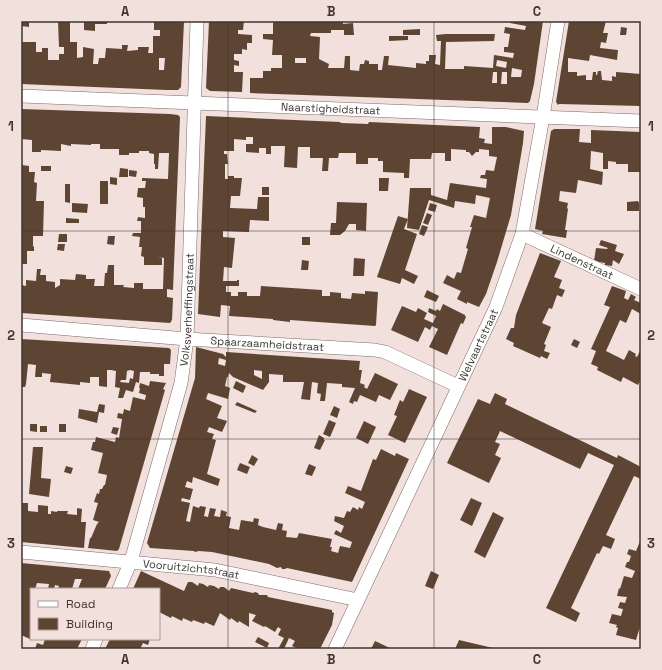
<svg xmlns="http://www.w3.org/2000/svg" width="662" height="670" font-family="'Space Grotesk',sans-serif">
	<rect width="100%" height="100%" fill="#f2e0dd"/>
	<g fill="#5d4433" fill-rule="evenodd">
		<path d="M21 21H29V27L21 26Z"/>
		<path d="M58 21H70V42H77V58L83 57V47L94 49 93 64H98L99 58H105L106 48 122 49V45H128L127 51 138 50V47H149L148 53H153V36H160V30H154V21H184L181 87 178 90H167L21 84V42H36V52H42V48H48V60H59V54H64V47H59ZM159 58H165L164 70H159Z"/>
		<path d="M84 21H107V24H95V31L84 30Z"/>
		<path d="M209 21H244L243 30H238V34L252 35V43H247V50L242 49V54H234V60L239 61V66L234 65V72H243L242 92 210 91 206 88Z"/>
		<path d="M273 21H343V24L353 23 354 35H344V30H331V33H311L310 36 320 37 319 59 329 64 328 68H344L345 56H350V70L359 71 360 64H364L365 60 369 61V64H378V70H382L384 56H389L388 65 416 68V63L426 64V61H429V55H436L435 64 440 65 441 41H437L436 35 446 34H495L494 41 446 42 445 69H464V66L493 68 494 55 513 58 514 53 504 52V47H508L510 34 504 33 505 27 525 30 526 26 510 23 511 21H543L534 84 530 101 528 103 250 93V78H263V71H271V68H282V55H272L273 40 263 39V34H273ZM295 58H306V63H295ZM497 60 507 62 506 68 496 66ZM512 68 522 70 521 77H511ZM493 72H497V83H492ZM502 72H507V84H501Z"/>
		<path d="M569 21H606L603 33H608L606 43 601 42 600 48 618 50 617 60 590 55 589 61 568 58V72H577V76L586 75V80H592L593 72H596V75H597L598 71H601L602 80 612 81V76L616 77V72L641 74V106L559 104 558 105 556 102Z"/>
		<path d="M621 27 627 28 626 35H620Z"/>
		<path d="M420 29V35H403V30Z"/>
		<path d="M389 36H408V40L389 41Z"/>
		<path d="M21 109 170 114 178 115 180 117 173 290 167 289V297L173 298 172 320 170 323 21 313V285L26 286V280L36 281 37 269H41L40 275H46V281L55 282V288L60 285V279L75 280 76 274 86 275V279H95L94 286H104L105 273H107L108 265H114V285H124L123 287 134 288V283H143V289H163L164 258 156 257 162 258V265H144V257L141 256 142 247H139L140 237 132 236 133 233H141V221H137L138 217 145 218V207H143V198L137 197 138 188H145L146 181H142V178L168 179 169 153H159L158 169H155V164H154V154L149 153V151H139V153H129V155H119V149H100V144H91V145L71 144V146L61 144V151L41 150V152H32V140L21 139Z"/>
		<path d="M206 116 340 122 341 123 368 124 369 122 480 127 479 138 485 139 484 143 492 144V127H506L524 131 523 143 511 215 497 262 486 294 479 307 467 302V304L457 299 461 291 443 283 447 275 454 279 457 272 461 273 468 249 466 248 472 227H470L474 215 486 218 490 198 476 195 475 204 455 201 454 208 429 200 419 230 407 228 410 188H431V195L447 200 450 183 486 188 487 179 480 178 481 175H485L486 170 494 171 497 157 489 156V150L479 149V152H476L472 156 469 152H466V150L451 149V161H445V153H432L431 159H410L409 178H404V173L383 172V161H378V158H368V164H356V153H339L338 158H329L328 171H322L323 158H310V147H298L297 168 284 167 285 146H271V154H266V148H259V153L246 152V144H253V137H246V140L234 139V151H224V154H227L228 164H225V179H228V176H234V178H242L240 196H231L230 208 257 209 258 197H269V221L250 220 249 232 223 231V237L235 238 232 268 224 267 223 281H237V280H239V286H226V292H231V296H238V292H247V296H260L261 286 322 290V296H330V292L341 293V298L351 299 352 293 365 294V291L378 292 376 325 375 326 290 320V322L273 320V319L229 316 230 306 221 305 220 317 198 314Z"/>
		<path d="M554 129H580L579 142 591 143V130L641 132V172H628V164H616V162L608 161V169H603V153L591 151 590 169 603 172 602 185 578 180 576 193 560 191 559 201 568 203 567 208 568 209 565 230H567L566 238 542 234 543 231 535 229 551 131Z"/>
		<path d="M22 165 29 166V172H35L34 182 37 183 36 201H44L43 236H33V246L34 247V251H27V264H21Z"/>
		<rect x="41" y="166" width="10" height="5"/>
		<path d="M120 168 128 169V177H119Z"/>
		<path d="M129 170 137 171 136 177 129 176Z"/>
		<path d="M110 177 117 178V185L110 184Z"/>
		<path d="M379 178H389L388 191H379Z"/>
		<rect x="100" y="181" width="8" height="23"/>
		<path d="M65 184H70V203L65 202Z"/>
		<rect x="262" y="187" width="7" height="8"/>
		<path d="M638 201 639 203V211H627V202Z"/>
		<path d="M337 202 367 203 366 231 356 230V224H349L345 231 340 235H330L331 223H336Z"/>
		<path d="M72 203 88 204 87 213 72 212Z"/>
		<path d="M430 203 437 205 435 212 428 210Z"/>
		<path d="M427 213 432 215 428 225 423 223Z"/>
		<path d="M398 216 408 219 404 229 417 234 405 270 418 276 414 284 402 278 400 284 377 277Z"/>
		<path d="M66 218 79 219V223H66Z"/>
		<path d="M422 225 428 227 424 236 419 234Z"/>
		<path d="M59 234H67V242H58Z"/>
		<path d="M108 236H115L114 245 107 244Z"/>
		<rect x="302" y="237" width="8" height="8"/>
		<path d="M601 240 617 245 615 251 624 254 619 264 613 260 612 266 605 265V263L594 261 596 248 607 249 608 248 599 245Z"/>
		<path d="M58 244H65L64 251 57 250Z"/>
		<path d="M540 253 561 261 554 277 562 280 559 288 565 290 562 297 557 295 552 309 549 308 542 323 551 327 544 344 546 345 544 351 550 353 547 359 541 356 540 358 513 346 514 343 506 339 511 328H514L516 315Z"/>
		<path d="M354 258 365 259 364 276H353Z"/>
		<path d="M302 260 309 261 308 270H301Z"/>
		<path d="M612 286 626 291 624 298 628 300 631 294 636 297 634 300 641 303V314L632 309 626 323 620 320 606 351 624 360 629 350 636 354 635 356 637 357 641 349V378L638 385 623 377 621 382 597 370 598 367 591 364 596 351 591 349 610 307 604 305Z"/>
		<path d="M427 290 439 296 436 302 424 297Z"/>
		<path d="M443 304 465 315V316L466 317 463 324 461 323 447 355 429 347 438 329 432 326 430 330 425 327 418 342 391 330 402 306 416 312 418 308 427 313 424 319 433 323 436 316 428 312 429 308 436 311 437 309 440 311Z"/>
		<path d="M21 339 169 348 171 350 170 364H164V376H159V374H150V372H140L139 383 136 382 133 392 126 390 123 398H118L120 388 115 387 116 371 111 370H107V387L99 386V377H90V383L80 382V385L50 382 51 374 42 373V377H35L36 365 28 364 26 384 25 387H21ZM130 370 134 371 133 379 130 378 129 383 120 382 121 380H126L127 371Z"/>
		<path d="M574 339 580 342 577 348 571 345Z"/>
		<path d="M196 347 223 354 226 357V352L360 361 359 370H362L360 383 365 385 364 387 367 389 375 373 398 384 390 400 379 395 376 402 360 395 357 402 354 401 353 404 349 402 355 388 342 387V384L327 383 325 401H320L321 394 317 393 318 383 312 382 310 400 301 399 304 382H283V375L269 374V382L263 390 233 377 229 373 228 377H227L225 386 230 388 228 399 208 393 206 399 222 406 217 418 227 421 222 432 209 427 207 432 214 434 212 439 216 440 207 474 220 479 218 486 193 477 192 483 187 481 185 487 193 489 190 500 182 498 181 501 190 503 186 521 190 522 193 506 199 508 200 506 206 507 204 516 208 517 210 508 216 509 214 516 220 517 221 510 227 512 226 516 231 517 229 528 239 530 241 520 253 522 254 518 259 519 258 525 263 527 276 530 278 523 283 524 282 530 287 531 286 537 297 538 299 533 332 539 330 547H332L331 551 338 553 340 546 350 548 352 542 334 534 336 530 341 533 344 526 334 521 335 516 344 518 347 511 350 512 353 507 358 510 359 507 362 509 365 502 345 493 348 486 361 491 373 459 376 460 381 449 395 456 396 453 409 459 352 582 287 568 285 569H282L281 567 277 568 269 564 212 552 199 551 195 552 194 551 150 548 147 543 195 378ZM219 358 226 360 225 366 218 364ZM254 370 262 371V379L254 375Z"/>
		<path d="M150 381 166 383 163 389 165 390 119 549 117 551 88 548 90 538H91L97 524 99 522 93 520 98 503 94 502 97 493 99 494 100 489H102L104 485H105L107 475 98 473 103 453 91 450 93 442H95L96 437 115 442 116 437 119 438 122 419 117 418 118 413 123 414 124 409 130 411 133 397 145 400 146 395 139 393 140 388H139L140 383 149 386Z"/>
		<path d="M236 381 246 386 243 393 233 388Z"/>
		<path d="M409 389 427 397 405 443 388 435 397 416 394 415 400 400 403 402Z"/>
		<path d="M495 393 507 399 505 404 617 458 618 455 641 467V479L634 476 606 535 615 539 611 549 603 546 599 554 597 553 571 608 580 613 576 622 546 608 614 465 588 453 580 469 500 431 495 442 500 444 495 455 501 458 489 483 447 463 478 399 490 404Z"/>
		<path d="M237 402 257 411 255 413 235 405Z"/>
		<path d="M99 404 105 405 104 413 99 412 97 423 78 418 79 409 97 412Z"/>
		<path d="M334 406 340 409 337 418 330 415Z"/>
		<path d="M329 420 336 423 330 437 323 434Z"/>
		<path d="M364 421 376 427 368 444 356 438Z"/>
		<path d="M30 424H37V432L30 431Z"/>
		<rect x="59" y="424" width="7" height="8"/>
		<rect x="40" y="426" width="7" height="6"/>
		<path d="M113 427 119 428 117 435 111 433Z"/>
		<path d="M319 435 324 438V440H325L320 450 314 448Z"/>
		<path d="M33 447H43L41 478 51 479 49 497 29 494Z"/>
		<path d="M252 455 258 459 254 466 248 463Z"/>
		<path d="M240 463 250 467 247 474 237 470Z"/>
		<path d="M309 464 316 467 312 476 305 474Z"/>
		<path d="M66 466 73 468 71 474 64 472Z"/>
		<path d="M471 498 482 503 472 526 460 520Z"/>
		<path d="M21 503H28V511L38 512V505L48 506V514H51V511L57 512V511H68L67 514 77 515V508L82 509 81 522H86L84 548 21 542Z"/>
		<path d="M493 512 504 518 485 558 474 552Z"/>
		<path d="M641 539V623L636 640 616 635 618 628 616 627 617 625 609 623 612 614 621 616 623 609 618 608 620 602 625 603 627 597 617 596 619 588 620 589 624 576 632 578 635 571 625 567 627 562H629L631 556 627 554 629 549 636 551Z"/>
		<path d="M21 563 109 571 111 576 105 589H78L82 579H75L72 589H58L59 586 55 585 54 589H48L49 584 37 583 35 589H31L30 639 21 635Z"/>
		<path d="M141 571 184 591 188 582H192L198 586 199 583 203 584 208 587 209 585 214 586 219 589 220 587H224L229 591 231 588 253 593 255 592 258 593 259 595H267L268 597 332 610V612L334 613 332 625 320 649H299L292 646 295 641 289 638 284 649H278L284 638 278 635 281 629 278 627 275 632 265 626 264 627 252 621 256 615 249 613V627L239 621 238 623 231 618 230 620 220 613 214 626 205 622 204 624 193 620 192 622 183 618 182 621 172 616 171 618 159 612V589H133Z"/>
		<path d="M431 571 439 575 433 589 425 586Z"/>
		<path d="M258 637 269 643 267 648 255 642Z"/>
		<path d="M45 639H82L77 649H35L37 643 43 645Z"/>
		<path d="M110 639H150L148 645 143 643 140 649H105Z"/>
		<path d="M459 640 493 648V649H455Z"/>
		<path d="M375 641 392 649H371Z"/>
	</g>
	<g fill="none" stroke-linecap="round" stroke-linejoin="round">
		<g stroke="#7b6b69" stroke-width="14">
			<g id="street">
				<path id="s1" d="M21 96 641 121"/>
				<path id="s2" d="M522 234 641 289"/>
				<path id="s3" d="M21 325 187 339 375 350 385 352 458 386"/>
				<path id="s4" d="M21 552 215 570 358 600"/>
				<path id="s5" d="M119 589 131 561 181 383 187 339 197 21"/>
				<path d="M92 649 96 639"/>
				<path id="s6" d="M335 649 496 307 522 234 543 117 558 21"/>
			</g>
		</g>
		<use href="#street" stroke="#fff" stroke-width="13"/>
	</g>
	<path fill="none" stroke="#3d3635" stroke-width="1" stroke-opacity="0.55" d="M228 21V649M434 21V649M21 231H641M21 439H641"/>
	<g text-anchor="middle" stroke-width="4" stroke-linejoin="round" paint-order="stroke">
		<g font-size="11" fill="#3d3635" stroke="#f2e0dd">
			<text dy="4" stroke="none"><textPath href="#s1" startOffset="310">Naarstigheidstraat</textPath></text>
			<text dy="4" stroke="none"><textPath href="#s2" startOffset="66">Lindenstraat</textPath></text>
			<text dy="4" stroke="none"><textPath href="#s5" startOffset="289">Volksverheffingstraat</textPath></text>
			<text dy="4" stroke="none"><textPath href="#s3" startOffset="247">Spaarzaamheidstraat</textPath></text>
			<text dy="4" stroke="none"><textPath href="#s6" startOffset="336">Welvaartstraat</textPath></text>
			<text dy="4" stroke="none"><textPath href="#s4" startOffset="171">Vooruitzichtstraat</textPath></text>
		</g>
	</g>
	<rect width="662" height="670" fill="none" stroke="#f2e0dd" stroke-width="44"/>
	<rect x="30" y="588" width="130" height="52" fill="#f2e0dd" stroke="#aa9c9a"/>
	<rect x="38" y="601" width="20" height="6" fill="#ffffff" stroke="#aa9c9a"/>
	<text x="66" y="608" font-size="12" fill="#3d3635">Road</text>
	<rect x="38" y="618" width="20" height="12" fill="#5d4433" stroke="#aa9c9a"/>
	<text x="66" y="628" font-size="12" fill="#3d3635">Building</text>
	<rect x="22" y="22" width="618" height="626" fill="none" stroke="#3d3635" stroke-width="1.5"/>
	<g font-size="13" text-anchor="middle" font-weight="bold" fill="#3d3635">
		<text x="125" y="16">A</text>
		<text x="331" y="16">B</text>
		<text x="537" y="16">C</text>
		<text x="11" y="131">1</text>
		<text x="651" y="131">1</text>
		<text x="11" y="340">2</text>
		<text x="651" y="340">2</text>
		<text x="11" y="548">3</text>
		<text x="651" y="548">3</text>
		<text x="125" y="664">A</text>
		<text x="331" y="664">B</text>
		<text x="537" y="664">C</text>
	</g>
</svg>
